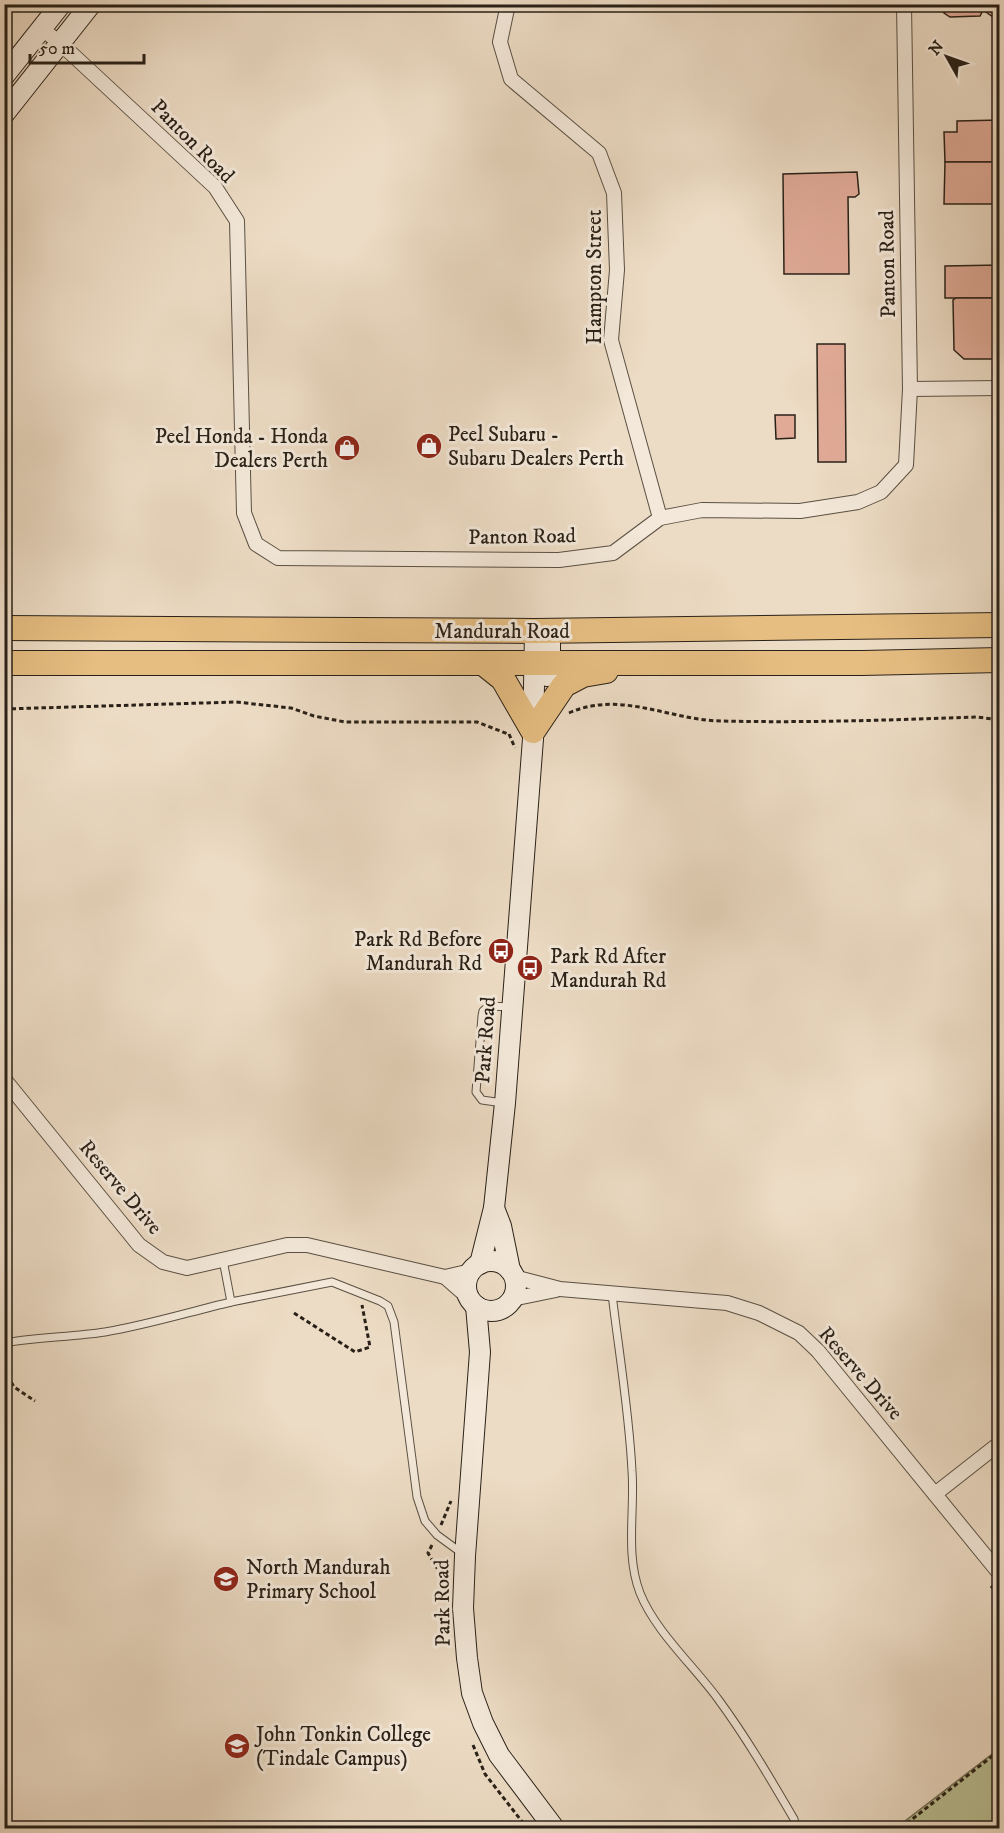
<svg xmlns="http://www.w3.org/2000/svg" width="1004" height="1833" font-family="'IM FELL DW Pica',serif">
	<rect width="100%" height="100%" fill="#eddcc5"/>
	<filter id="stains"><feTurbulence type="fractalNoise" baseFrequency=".00333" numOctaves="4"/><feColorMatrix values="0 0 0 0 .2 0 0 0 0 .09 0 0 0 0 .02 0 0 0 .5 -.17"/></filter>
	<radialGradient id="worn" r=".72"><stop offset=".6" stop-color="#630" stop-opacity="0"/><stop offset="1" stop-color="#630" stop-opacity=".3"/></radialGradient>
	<path fill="#b9c094" stroke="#717056" stroke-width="1.5" d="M999 1743V1828H896L996 1751Z"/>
	<g fill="#e0aa97" stroke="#292118" stroke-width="1.5">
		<path d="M949 4H1000V16L993 17 983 10 980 16 950 17 944 13Z"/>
		<path d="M1000 120V162H945L944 132H957V121Z"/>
		<path d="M945 162H1000V204H944Z"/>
		<path d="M857 172 859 194 855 197H848L849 274H784L783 174Z"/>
		<path d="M1000 265V298H945V266Z"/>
		<path d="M956 298H1000V359H964L954 350 953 300Z"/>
		<path d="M817 344H845L846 462H818Z"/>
		<path d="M775 415H795V438L776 439Z"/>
	</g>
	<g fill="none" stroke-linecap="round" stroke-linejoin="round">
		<g stroke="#5a5043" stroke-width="9">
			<g id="lane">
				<path d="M503 1103 482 1100 476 1092 482 1016 483 1011 489 1006 511 1007"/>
				<path d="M223 1260 231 1302 332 1282 380 1301 388 1306 394 1322 417 1497 425 1521 437 1535 463 1554"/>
				<path d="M612 1294C619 1353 629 1411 632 1471 635 1511 625 1554 640 1593 655 1631 694 1666 718 1699 746 1737 770 1778 794 1819L796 1828"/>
				<path d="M4 1343C38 1337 72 1337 105 1332 147 1325 189 1312 231 1302"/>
			</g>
		</g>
		<g stroke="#5a5043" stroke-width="16">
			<g id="street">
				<path d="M508 4 500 42 511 79 599 153 614 193 617 270 611 340 660 518"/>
				<path d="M42 29 60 43 215 187 237 221 244 513 256 544 278 558 559 560 613 553 660 518 702 510 800 511 858 502 881 492 906 465 910 389 904 4"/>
				<path d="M910 389 1000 388"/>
				<path d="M4 1079 139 1245 163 1262 187 1268 287 1245H307L445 1277 471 1271"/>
				<path d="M445 1277 469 1298"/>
				<path d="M514 1277 560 1289 727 1303 759 1313 799 1333 818 1351 1000 1574"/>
				<path d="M512 1299 556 1290"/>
				<path d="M935 1494 1000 1443"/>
			</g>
		</g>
		<g stroke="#292118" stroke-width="22">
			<g id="secondary">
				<path d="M4 76 61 4"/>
				<path d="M4 114 91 4"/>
				<path d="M547 676 550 662V631"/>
				<path d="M494 1208 501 1226 510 1270"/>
				<circle cx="491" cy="1286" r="25"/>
				<path d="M480 1264 494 1208 505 1103 533 739 535 631"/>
				<path d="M476 1306 480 1352 465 1556 463 1608 467 1658 472 1693 483 1723 499 1755 554 1828"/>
			</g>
		</g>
		<g stroke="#292118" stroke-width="26">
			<g id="highway">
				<path d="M4 628 535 631 1000 625"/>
				<path d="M4 663H862L1000 660"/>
				<path d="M483 663 503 679 533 731 564 685 583 675 606 671"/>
			</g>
		</g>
		<g stroke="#292118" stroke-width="3" stroke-dasharray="4.5 3" stroke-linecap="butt">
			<path d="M4 709 236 702 291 708 314 716 345 722H477L508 734"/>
			<path d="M569 713C620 690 669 720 721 721 806 723 892 720 977 717L1000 720"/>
			<path d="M509 734 515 748"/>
			<path d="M294 1313 355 1352 370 1347 362 1305"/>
			<path d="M4 1369 14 1387 35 1401"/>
			<path d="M441 1525 451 1501"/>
			<path d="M432 1545 428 1553 446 1583"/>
			<path d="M991 1586 1000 1596"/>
			<path d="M473 1745 485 1774 527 1828"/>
			<path d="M901 1828 1000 1750"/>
		</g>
		<use href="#lane" stroke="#f3e8d9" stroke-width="7"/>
		<use href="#street" stroke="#f3e8d9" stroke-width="14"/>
		<use href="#secondary" stroke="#f3e8d9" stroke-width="20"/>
		<use href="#highway" stroke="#e6be82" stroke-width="24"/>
	</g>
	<defs>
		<g id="shop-disc" transform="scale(1.35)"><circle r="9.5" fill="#8f2418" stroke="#f3e8d9"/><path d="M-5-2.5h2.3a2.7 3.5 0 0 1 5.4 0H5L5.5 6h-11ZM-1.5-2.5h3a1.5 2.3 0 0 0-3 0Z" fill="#fff"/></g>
		<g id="bus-disc" transform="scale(1.35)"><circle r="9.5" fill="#8f2418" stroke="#f3e8d9"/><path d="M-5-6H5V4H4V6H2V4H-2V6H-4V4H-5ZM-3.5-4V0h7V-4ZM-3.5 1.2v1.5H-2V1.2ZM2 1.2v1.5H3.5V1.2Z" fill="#fff"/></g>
		<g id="school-disc" transform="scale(1.35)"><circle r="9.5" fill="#8f2418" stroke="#f3e8d9"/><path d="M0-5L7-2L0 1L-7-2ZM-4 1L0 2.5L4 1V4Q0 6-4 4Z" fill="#fff"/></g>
	</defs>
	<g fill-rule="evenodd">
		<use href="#shop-disc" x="429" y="446"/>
		<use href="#shop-disc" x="347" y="448"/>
		<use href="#bus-disc" x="501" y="951"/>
		<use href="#bus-disc" x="530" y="968"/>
		<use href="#school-disc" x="226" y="1579"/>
		<use href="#school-disc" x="237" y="1746"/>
	</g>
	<g text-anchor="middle" stroke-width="6" stroke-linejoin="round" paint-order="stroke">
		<g font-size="21" fill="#292118" stroke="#f3e8d9">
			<text transform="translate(193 141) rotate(45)" y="7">Panton Road</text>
			<text transform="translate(887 264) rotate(-91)" y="7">Panton Road</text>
			<text transform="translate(594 277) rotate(-90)" y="7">Hampton Street</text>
			<text transform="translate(522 536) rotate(-1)" y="7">Panton Road</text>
			<text x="502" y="638">Mandurah Road</text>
			<text transform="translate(485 1040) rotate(-86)" y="7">Park Road</text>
			<text transform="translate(121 1187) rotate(50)" y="7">Reserve Drive</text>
			<text transform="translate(861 1373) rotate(49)" y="7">Reserve Drive</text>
			<text transform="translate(442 1603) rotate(-91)" y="7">Park Road</text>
		</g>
		<g font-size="21" fill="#292118" stroke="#f3e8d9" text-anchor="start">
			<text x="448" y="441">Peel Subaru -<tspan x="448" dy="24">Subaru Dealers Perth</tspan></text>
			<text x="328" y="443" text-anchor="end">Peel Honda - Honda<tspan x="328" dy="24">Dealers Perth</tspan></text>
			<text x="482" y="946" text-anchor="end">Park Rd Before<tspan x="482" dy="24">Mandurah Rd</tspan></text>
			<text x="550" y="963">Park Rd After<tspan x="550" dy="24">Mandurah Rd</tspan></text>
			<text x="246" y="1574">North Mandurah<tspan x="246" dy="24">Primary School</tspan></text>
			<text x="256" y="1741">John Tonkin College<tspan x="256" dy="24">(Tindale Campus)</tspan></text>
		</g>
	</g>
	<rect width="1004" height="1833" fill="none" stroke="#eddcc5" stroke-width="24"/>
	<rect x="6" y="6" width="992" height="1821" fill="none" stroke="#292118" stroke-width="3"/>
	<rect x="12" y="12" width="980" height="1809" fill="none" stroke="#292118" stroke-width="1.5"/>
	<g transform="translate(947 57) rotate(310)" stroke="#f3e8d9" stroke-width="4.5" paint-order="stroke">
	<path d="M0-4.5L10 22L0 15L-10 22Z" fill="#292118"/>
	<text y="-9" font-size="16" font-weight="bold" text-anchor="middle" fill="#292118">N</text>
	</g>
	<path d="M30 54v9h114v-9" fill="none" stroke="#292118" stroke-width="3"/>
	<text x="39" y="54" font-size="18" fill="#292118" stroke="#f3e8d9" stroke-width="4.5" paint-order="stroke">50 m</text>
	<rect width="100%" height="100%" filter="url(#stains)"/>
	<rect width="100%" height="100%" fill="url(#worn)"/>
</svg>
